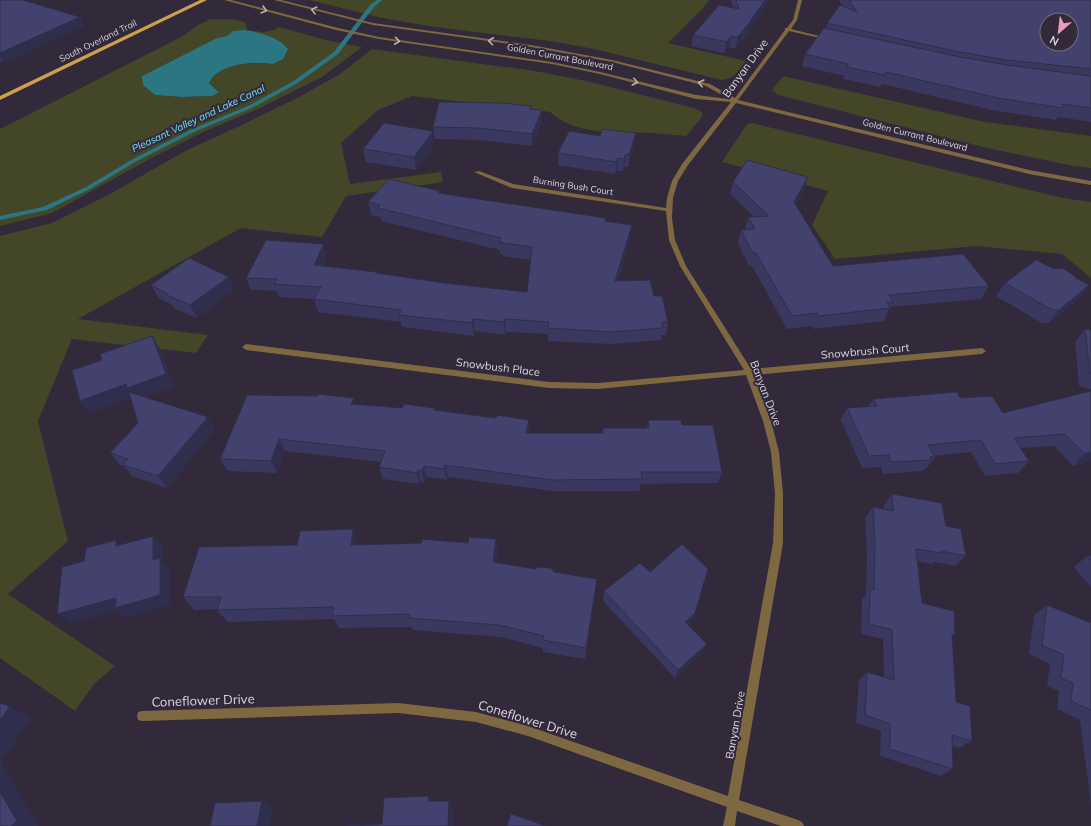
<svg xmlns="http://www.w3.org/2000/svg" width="1091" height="826" font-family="Mulish,sans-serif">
	<rect width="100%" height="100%" fill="#32293a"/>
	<g fill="#434627" fill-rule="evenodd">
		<path d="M309 0H709L703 8 668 43 746 61C738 71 736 78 722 80L594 49 550 41 435 27 382 18Z"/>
		<path d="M211 19C221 20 239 18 246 23L247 30C261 32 267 34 279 27L326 40 362 47 322 77 260 108 199 134 157 155 52 213 0 226V129L183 36 198 25ZM245 30 269 36 274 64C255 61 218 63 209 83L219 91C203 101 173 96 155 95L142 76 217 38 227 36 233 31Z"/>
		<path d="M372 49 535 71 586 81 694 108 702 112V117L686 136C674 135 663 134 652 133 618 131 577 137 550 112L412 96 378 110 341 143 350 184 441 172 443 182 346 196 322 237 241 228 78 319 208 335 196 353 72 339 38 421 68 541 8 594 115 666 94 684 75 711 0 658V236L52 223 110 194 187 150 246 123 299 97 340 74Z"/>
		<path d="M783 76 985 122 1091 136V168L1073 166 987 148 778 95 772 90Z"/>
		<path d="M752 123 1063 198 1091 202V278L1062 254 976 246 835 259 812 225 828 191 722 162 747 124Z"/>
	</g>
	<path fill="#2c7683" d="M245 30C261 33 278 37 288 49L283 59 273 64C255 61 218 63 209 83L219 92 212 96 182 97 155 95 143 85 142 76 217 38 227 36 233 31Z"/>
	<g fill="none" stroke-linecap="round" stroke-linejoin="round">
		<path fill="#2c7683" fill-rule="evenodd" d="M377 0H382L374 7 338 54 296 84 252 108 194 132 137 161 90 189 47 210 0 220V216L43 207 86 187 133 159 190 130 248 106 292 82 334 52 370 5Z"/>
		<path fill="#7e6842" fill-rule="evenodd" d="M224 0H231L338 28 379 37 552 62 600 72 696 95 729 99 706 86 612 62 531 47 373 25 274 0H281L373 23 531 45 612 60 710 84 735 98 785 30V28H787L793 20 798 0H802L797 20 791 29 831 39 829 40 789 31 738 100 1029 170 1091 181V185L1029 174 736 103 688 165 678 181 673 198 672 218 675 240 686 266 751 369 982 348 986 351 982 354 754 375 771 421 779 452 783 493V543L739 800 798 820 802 822 804 826H781L737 811 735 826H723L727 807 528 736 476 722 398 713 142 721 138 720 137 716 138 712 142 711 398 703 476 712 528 726 728 796 773 543 775 493 771 452 763 421 746 375 598 389 549 388 246 350 242 347 246 344 549 382 598 383 744 370 680 266 669 240 666 211 512 188 474 172 479 171 513 184 666 208 667 198 672 181 682 164 731 102 696 99 600 74 552 64 379 39 336 30Z"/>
		<path fill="#cea04d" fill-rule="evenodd" d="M200 0H207L0 100V96Z"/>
	</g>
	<g fill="#3a385e">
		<path d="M0 0 80 17 84 26 3 63 0 62Z"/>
		<path d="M730 0H769L743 41 742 39 735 49 729 47 724 53 691 46 693 35 733 7Z"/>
		<path d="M839 0H1091V122L1058 117 1056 120 992 110 882 84 880 87 843 79 844 76 802 66 805 54 826 28 827 23 843 6Z"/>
		<path d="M531 106V109L542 123 532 146 479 140 435 139 433 127Z"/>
		<path d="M636 133 634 145 628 167H624L623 171H617L615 174 558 165V153L600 136Z"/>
		<path d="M435 143 416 170 366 162 363 149Z"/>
		<path d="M733 182 804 189 796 205 833 266 989 286 981 299 890 307 884 321 814 329 812 326 787 329 752 266H749L738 243 741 230H745L748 217 753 216 730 194Z"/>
		<path d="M440 191V194L606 218V221L630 238 618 281 654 296 668 322 666 335H662L661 340 610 344 548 341V334L506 332 505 335 475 331 474 336 402 327 401 322 318 312 314 299 279 297 277 291 251 290 246 278 327 257 323 266 376 272V273L444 283 527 292 531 260 503 256V254H500V250L381 221 380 217 371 215 368 202Z"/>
		<path d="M1052 268 1076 278 1089 285 1079 298 1049 323H1042L996 296 1005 283Z"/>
		<path d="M229 277 235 289 197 318 174 308 172 305 159 298 151 285Z"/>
		<path d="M1085 329 1091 330V389L1079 386 1075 342Z"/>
		<path d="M152 336 160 349 174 387 145 397 215 429 167 488 132 476 125 467 120 465 110 453 138 423 130 398 89 413 80 401 102 360Z"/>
		<path d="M1091 391V461L1073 466 1054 446 1021 448 1029 461 1018 473 985 476 971 452 934 456 935 457 926 469H924L922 471 882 474V467L862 468 841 420 847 408 868 407 873 399 960 398 1003 413Z"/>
		<path d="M356 404 402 408H434L435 411 530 432 529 433H602L603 428H647L648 420 682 425 722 472 718 483 641 484 639 491H552L448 477 447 480 426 477 424 483 421 482 420 484 383 479 379 467 381 462 285 451 277 473 228 471 220 459Z"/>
		<path d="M892 494 946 526 966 556 955 566 934 562 932 564 917 561 922 603 955 635 952 637 956 702 972 741 959 748 952 746 953 769 941 776 880 756 881 731 856 723 859 680 867 672 884 677 883 639 861 634 862 599 866 595 867 554 865 518 873 507 884 509V505Z"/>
		<path d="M496 539 498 553 496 563 554 572 595 592 585 659 543 652V648L501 637 413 630 412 627 339 628 334 619 228 622 217 610 218 609 194 610 183 597 297 545 359 543 358 544 468 543Z"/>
		<path d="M1091 555V587L1074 567 1087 556Z"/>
		<path d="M604 591 695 613 691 623 688 625 702 653 675 678 603 601Z"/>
		<path d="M1047 605 1091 623V804L1080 720 1057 709 1059 691 1047 686 1050 664 1029 654 1034 615Z"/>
	</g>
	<g fill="#2f2e4c">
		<path d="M765 0H769L743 41 745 29Z"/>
		<path d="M80 17 84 26 3 63 0 57V53Z"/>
		<path d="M745 28 742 39 735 49 738 37Z"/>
		<path d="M731 36 729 47 724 53 727 42Z"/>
		<path d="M542 110V123L532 146V134Z"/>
		<path d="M433 131 435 143 416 170 414 157Z"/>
		<path d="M636 133 634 145 628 167 629 155Z"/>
		<path d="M626 154 624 167 623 171 624 159Z"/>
		<path d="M618 158 617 171 615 174 617 162Z"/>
		<path d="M808 177 804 189 790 215 794 202Z"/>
		<path d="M632 225 630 238 614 294 615 281Z"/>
		<path d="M324 244 327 257 318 278 314 265Z"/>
		<path d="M229 277 235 289 197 318 190 305Z"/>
		<path d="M1089 285 1079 298 1049 323 1059 310Z"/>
		<path d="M473 319 475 331 474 336 472 323Z"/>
		<path d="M505 319 506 332 505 335 504 322Z"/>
		<path d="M152 336 160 349 174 387 136 400 133 397 89 413 80 401Z"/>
		<path d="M354 398 358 410 351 404Z"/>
		<path d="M208 417 215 429 167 488 158 476Z"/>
		<path d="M529 420 530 432 527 445 526 433Z"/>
		<path d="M279 439 285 451 277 473 271 461Z"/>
		<path d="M1091 452V461L1073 466 1085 454Z"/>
		<path d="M445 465 448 477 447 480 444 469Z"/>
		<path d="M424 466 426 477 424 483 422 471Z"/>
		<path d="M418 470 421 482 420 484 417 473Z"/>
		<path d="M353 529 359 543 357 558 351 545Z"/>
		<path d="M153 536 163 547V561L170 569V605L126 618 117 610 70 624 57 614 153 560Z"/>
		<path d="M496 539 498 553 494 576 493 562Z"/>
		<path d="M116 540 127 551 116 546Z"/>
		<path d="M695 613 691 623 681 632 685 622Z"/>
		<path d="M707 644 702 653 675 678 678 670Z"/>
		<path d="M10 706 32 718 1 762 39 826H11L0 792V721Z"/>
		<path d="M429 796 434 804 428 801Z"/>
		<path d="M262 801 273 809 270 826H257Z"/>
		<path d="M449 801 453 808V826H448Z"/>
	</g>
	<g fill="#43416d" stroke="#2f2e4c" fill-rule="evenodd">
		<path d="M0 0H23L80 17 0 53Z"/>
		<path d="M736 0H765L745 29V28L738 37 731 36 727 42 693 35 719 5 739 9Z"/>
		<path d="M849 0H1091V69L1007 60 960 52 827 23 840 5 857 12ZM1047 20H1071V44H1047Z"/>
		<path d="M824 28 960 57 1007 65 1091 76V108L1062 104 1063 108 998 98 886 72 885 75 847 67 848 64 805 54Z"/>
		<path d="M439 102 502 103 531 106 530 109 542 110 532 134 478 128 433 127Z"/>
		<path d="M384 123 433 131 414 157 363 149Z"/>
		<path d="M602 129 636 133 629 155 626 154 624 159 618 158 617 162 558 153 569 131 600 136Z"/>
		<path d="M747 160 808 177 794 202 833 266 963 254 989 286 889 295 893 302H887L890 308 819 316 817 313 792 316 756 253H753L741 230 755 229 748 217 769 216 733 182Z"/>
		<path d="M389 179 440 191 438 193 606 218 605 221 632 225 615 281 650 280 654 296H662L668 322H662L663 328 611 332 548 328 549 322 505 319 504 322 473 319 472 323 399 315 401 310 314 299 321 287 274 284 277 279 246 278 266 240 324 244 314 265 376 272V273L444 283 527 292 532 247 502 243V242L499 241 501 238 378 208 380 205 368 202Z"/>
		<path d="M189 258 229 277 190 305 167 295 168 294 151 285Z"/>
		<path d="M1036 260 1052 268 1064 269 1072 274 1076 278 1089 285 1059 310H1052L1005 283Z"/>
		<path d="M1085 329 1091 330V374L1090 373Z"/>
		<path d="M152 336 166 374 127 388 126 384 80 401 72 370 102 360 100 354Z"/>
		<path d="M1091 391V452L1085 454 1065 434 1014 438 1029 461 995 464 981 440 928 445 935 457H930L931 460 890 462 889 455 869 456 847 408 877 406 873 399 957 392 960 398 992 396 1003 413Z"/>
		<path d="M129 392 208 417 158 476 123 465 128 459 110 453 138 423Z"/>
		<path d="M318 394 354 398 351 404 402 408 404 404 434 408V410L496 418 497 415 529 420 526 433H603V428H649L648 420H681L682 425H713L722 472H641L642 479 552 480 445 465 444 469 424 466 422 471 418 470 417 473 379 467 385 451 279 439 271 461 220 459 247 395 317 396Z"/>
		<path d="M892 494 942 503 946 526 961 529 966 556 941 551V553L916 549 922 603 954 611 955 635 952 634 956 702 970 706 972 741 952 735 953 769 890 749V724L865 715 867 672 894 680 892 630 869 624 870 589 874 590 875 543 873 507 893 511Z"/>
		<path d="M353 529 351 545 422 543V539L468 543 469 537 496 539 493 562 535 569 539 567 551 568 554 572 597 579 586 648 543 640 544 636 499 625 409 618 410 614 332 616 334 607 217 610 221 597H183L199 547 297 545 300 531Z"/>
		<path d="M153 536V560L160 558V595L115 608 116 598 57 614 62 567 84 561 86 548 116 540V546Z"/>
		<path d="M682 544 708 569 695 613 685 622 707 644 678 670 604 591 640 563 650 572Z"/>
		<path d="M1091 555V560L1087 556Z"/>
		<path d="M1047 605 1091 623V710L1071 701 1073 683 1061 678 1064 655 1042 645Z"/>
		<path d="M0 703 10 706 0 721Z"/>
		<path d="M0 792 17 821 11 826H0Z"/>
		<path d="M429 796 428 801H449L448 826H345L382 824 384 798Z"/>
		<path d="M262 801 257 826H210L215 803Z"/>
		<path d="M511 814 546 826H507Z"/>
	</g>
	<defs><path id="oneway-chevron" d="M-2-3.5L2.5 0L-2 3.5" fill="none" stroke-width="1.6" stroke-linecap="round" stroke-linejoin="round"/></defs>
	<g stroke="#bfb5b1">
		<use href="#oneway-chevron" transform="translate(264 10) rotate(15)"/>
		<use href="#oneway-chevron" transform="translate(314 10) rotate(-166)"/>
		<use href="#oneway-chevron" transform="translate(397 41) rotate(8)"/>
		<use href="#oneway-chevron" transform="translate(491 41) rotate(-172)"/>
		<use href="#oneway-chevron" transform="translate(635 82) rotate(14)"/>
		<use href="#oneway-chevron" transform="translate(701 83) rotate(-166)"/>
	</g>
	<g text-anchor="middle" stroke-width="4" stroke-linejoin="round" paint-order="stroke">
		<g font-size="9" fill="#dbd6e0" stroke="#32293a">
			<text transform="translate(98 41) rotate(-26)" y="3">South Overland Trail</text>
			<text transform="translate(560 57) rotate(11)" y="3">Golden Currant Boulevard</text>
			<text transform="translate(915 135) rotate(14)" y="3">Golden Currant Boulevard</text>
			<text transform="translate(573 186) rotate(9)" y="3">Burning Bush Court</text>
		</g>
		<g font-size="10" font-style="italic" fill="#74e2f5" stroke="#32293a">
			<text transform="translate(198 118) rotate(-25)" y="4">Pleasant Valley and Lake Canal</text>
		</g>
		<g font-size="11" fill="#dbd6e0" stroke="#32293a">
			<text transform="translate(745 68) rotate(-54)" y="4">Banyan Drive</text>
			<text transform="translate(865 351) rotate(-5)" y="4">Snowbrush Court</text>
			<text transform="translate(498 367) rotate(7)" y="4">Snowbush Place</text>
			<text transform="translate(766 393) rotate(69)" y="4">Banyan Drive</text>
			<text transform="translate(735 725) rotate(-80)" y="4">Banyan Drive</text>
		</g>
		<g font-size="13" fill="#dbd6e0" stroke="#32293a">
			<text transform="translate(203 700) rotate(-2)" y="5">Coneflower Drive</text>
			<text transform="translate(528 719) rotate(17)" y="5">Coneflower Drive</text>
		</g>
	</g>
	<g transform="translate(1059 32) rotate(208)"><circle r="19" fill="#32293a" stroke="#766e7c"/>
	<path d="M0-3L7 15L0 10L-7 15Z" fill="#f09ab7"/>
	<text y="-6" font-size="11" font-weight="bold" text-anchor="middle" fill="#dbd6e0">N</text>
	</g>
</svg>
